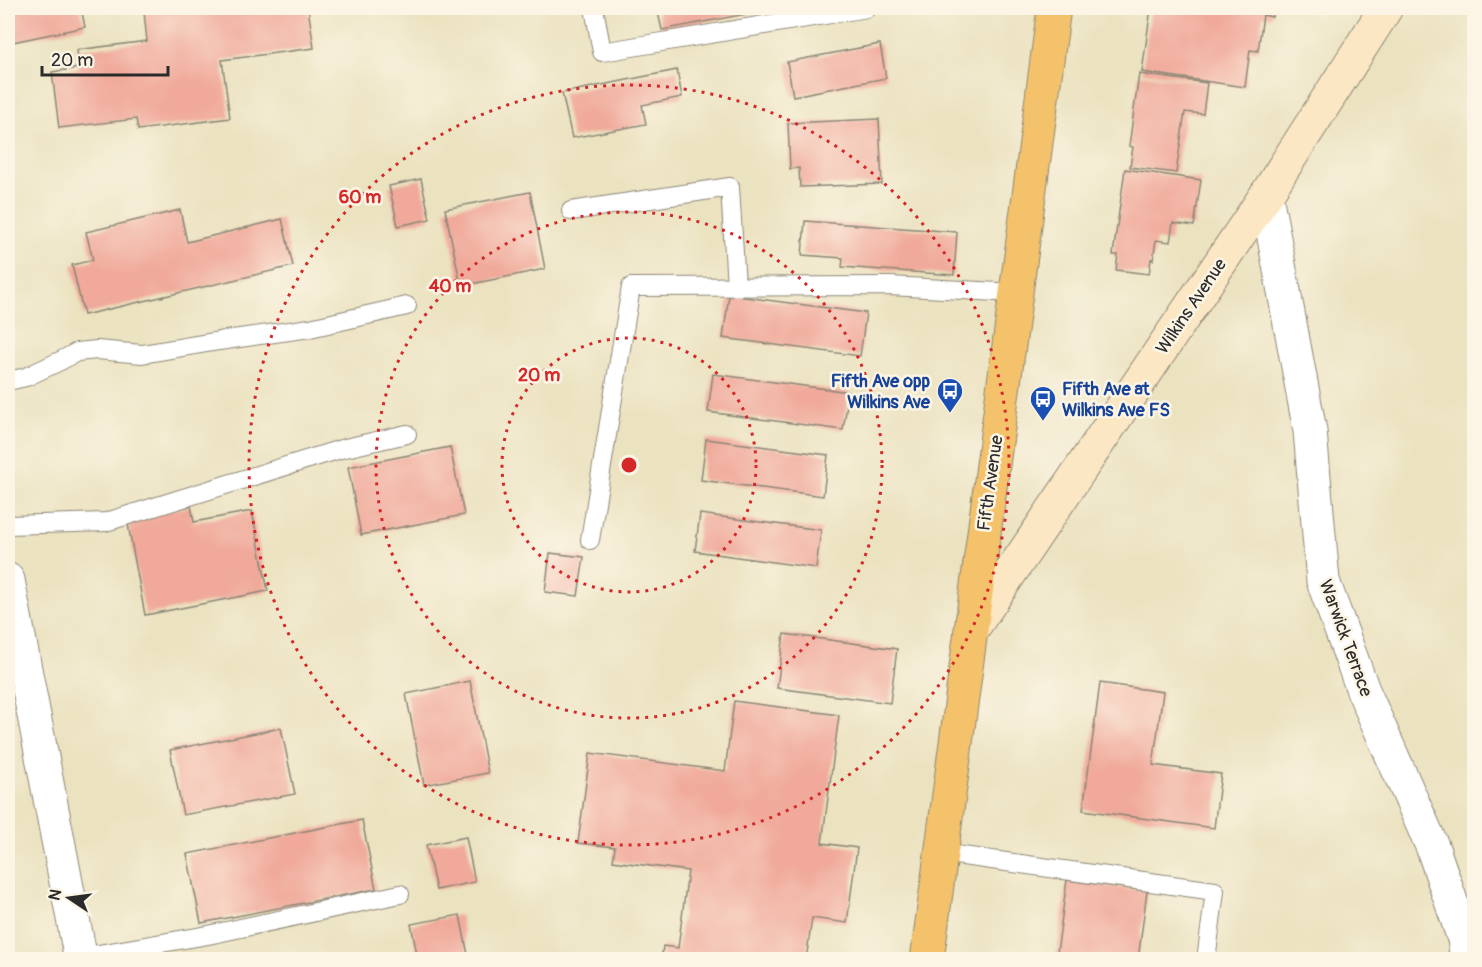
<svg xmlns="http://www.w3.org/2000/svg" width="1482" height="967" font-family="Pangolin,sans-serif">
	<rect width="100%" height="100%" fill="#fcf5e5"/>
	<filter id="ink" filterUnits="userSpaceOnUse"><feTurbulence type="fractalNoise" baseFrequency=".0167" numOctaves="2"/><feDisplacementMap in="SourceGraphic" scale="12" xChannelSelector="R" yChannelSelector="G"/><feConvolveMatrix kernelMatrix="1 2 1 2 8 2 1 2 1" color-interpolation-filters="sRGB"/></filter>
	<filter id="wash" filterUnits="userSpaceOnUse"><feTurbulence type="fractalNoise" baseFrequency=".008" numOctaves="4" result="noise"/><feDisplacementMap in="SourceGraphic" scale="24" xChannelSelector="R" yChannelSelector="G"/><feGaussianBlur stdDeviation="1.35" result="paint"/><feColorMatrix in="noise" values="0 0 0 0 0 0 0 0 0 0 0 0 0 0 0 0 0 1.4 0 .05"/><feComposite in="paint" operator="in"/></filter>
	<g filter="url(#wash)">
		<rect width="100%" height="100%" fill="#ebe2c0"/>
		<g id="blocks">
			<g fill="#f0a99a">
				<path d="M8 8H81L85 27 8 43Z"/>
				<path d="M179 8H308L314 48 222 60 230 118 138 130 136 119 59 128 52 72 79 68 77 50 147 41 144 12Z"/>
				<path d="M657 8H772V9L662 30Z"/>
				<path d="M1151 8H1274L1272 17 1263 15 1258 51 1250 50 1245 87 1142 72Z"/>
				<path d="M880 44 886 78 793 96 787 62Z"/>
				<path d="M677 70 682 97 642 105 646 124 572 138 562 93Z"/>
				<path d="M1139 74 1207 83 1203 114 1185 112 1176 173 1130 167 1133 147 1129 146Z"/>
				<path d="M879 119 882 184 800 187 799 168 790 169 788 123Z"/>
				<path d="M1125 169 1201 180 1194 226 1173 223 1170 242 1156 240 1153 260 1151 259 1149 274 1116 270 1118 255H1113Z"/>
				<path d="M421 179 430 219 398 226 389 186Z"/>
				<path d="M530 192 545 269 461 286 445 209Z"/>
				<path d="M180 210 187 242 282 219 293 266 84 315 72 265 93 260 86 232Z"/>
				<path d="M805 221 957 232 954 275 842 267 843 258 802 255Z"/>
				<path d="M729 295 866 313 860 356 723 338Z"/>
				<path d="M713 374 849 392 843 430 708 412Z"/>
				<path d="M706 439 828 455 823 496 701 480Z"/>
				<path d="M450 447 464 515 361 535 348 467Z"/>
				<path d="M191 506 194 522 252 511 268 591 145 615 127 519Z"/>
				<path d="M700 514 821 530 816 568 695 551Z"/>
				<path d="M550 553 584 557 578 596 545 592Z"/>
				<path d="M784 634 897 649 890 703 777 688Z"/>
				<path d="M470 681 488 773 424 785 406 694Z"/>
				<path d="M1100 683 1163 692 1153 765 1221 774 1214 828 1083 810Z"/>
				<path d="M734 701 839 715 822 843 857 848 847 923 812 918 806 960H661L663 946 678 948 688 871 613 861 615 847 578 843 590 753 725 771Z"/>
				<path d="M281 728 295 794 183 815 170 750Z"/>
				<path d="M362 820 376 889 201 923 187 854Z"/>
				<path d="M466 837 475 882 436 890 426 845Z"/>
				<path d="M1067 880 1147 891 1138 960H1056Z"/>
				<path d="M460 915 469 960H418L411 924Z"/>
			</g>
		</g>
	</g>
	<g filter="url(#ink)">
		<use href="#blocks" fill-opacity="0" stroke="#8b8676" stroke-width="1.5"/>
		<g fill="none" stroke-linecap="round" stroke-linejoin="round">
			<g stroke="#8b8676" stroke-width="20">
				<g id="service">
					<path d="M594 8 602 52 867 8"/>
					<path d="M571 211 730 187 736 286"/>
					<path d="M8 381 26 377 60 361 77 352 97 350 142 354 219 341 310 328 407 306"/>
					<path d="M8 525 106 522 341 449 407 434"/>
					<path d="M590 540 631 287 890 286 1016 293"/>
					<path d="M941 853 1215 891 1206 960"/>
					<path d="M81 957 208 935 400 894"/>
				</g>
			</g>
			<g stroke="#8b8676" stroke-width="35">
				<g id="minor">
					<path d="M1266 195 1310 431 1323 581 1363 690 1432 846 1464 939 1467 960"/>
					<path d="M8 580 81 960"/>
				</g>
			</g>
			<g stroke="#8b8676" stroke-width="35">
				<path id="secondary" d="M971 631 1266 195 1386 8"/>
			</g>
			<g stroke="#8b8676" stroke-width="35">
				<path id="trunk" d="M927 960 1054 8"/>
			</g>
			<use href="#service" stroke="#fff" stroke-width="18"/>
			<use href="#minor" stroke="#fff" stroke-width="33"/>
			<use href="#secondary" stroke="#fbe7c3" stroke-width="33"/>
			<use href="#trunk" stroke="#f4c26a" stroke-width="33"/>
		</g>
	</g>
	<g fill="none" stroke="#d62828" stroke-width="3" stroke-dasharray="3 6">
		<circle cx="629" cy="465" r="127"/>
		<circle cx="629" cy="465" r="253"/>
		<circle cx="629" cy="465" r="380"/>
	</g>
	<defs>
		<g id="bus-pin" transform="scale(1.35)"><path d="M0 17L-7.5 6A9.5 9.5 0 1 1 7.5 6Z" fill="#1a4fb4" stroke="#fcf5e5"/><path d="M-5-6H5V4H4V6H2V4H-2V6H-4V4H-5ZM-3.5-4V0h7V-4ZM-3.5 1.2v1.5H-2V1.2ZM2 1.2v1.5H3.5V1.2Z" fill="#fff"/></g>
	</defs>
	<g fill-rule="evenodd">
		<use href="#bus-pin" x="950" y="391"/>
		<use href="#bus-pin" x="1043" y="399"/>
	</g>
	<g text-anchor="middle" stroke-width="5" stroke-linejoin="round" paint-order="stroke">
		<g font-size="18" fill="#2b2b2b" stroke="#fcf5e5">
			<text transform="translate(1191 306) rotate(-56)" y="6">Wilkins Avenue</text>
			<text transform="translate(990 483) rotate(-82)" y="6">Fifth Avenue</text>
			<text transform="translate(1346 638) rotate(70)" y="6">Warwick Terrace</text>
		</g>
		<g font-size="18" font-weight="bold" fill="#164399" stroke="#fcf5e5" text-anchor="end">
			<text x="930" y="387">Fifth Ave opp<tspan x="930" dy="21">Wilkins Ave</tspan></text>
			<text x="1062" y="395" text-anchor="start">Fifth Ave at<tspan x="1062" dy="21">Wilkins Ave FS</tspan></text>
		</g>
	</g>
	<circle cx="629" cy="465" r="9" fill="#d62828" stroke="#fcf5e5" stroke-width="3"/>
	<g font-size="18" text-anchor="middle" font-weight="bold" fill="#d62828" stroke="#fcf5e5" stroke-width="5" stroke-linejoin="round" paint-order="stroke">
		<text x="360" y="203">60 m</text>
		<text x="450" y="292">40 m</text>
		<text x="539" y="381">20 m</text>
	</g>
	<rect width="1482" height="967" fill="none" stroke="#fcf5e5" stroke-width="30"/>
	<g transform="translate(69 898) rotate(283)" stroke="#fcf5e5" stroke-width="4.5" paint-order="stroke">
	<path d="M0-4.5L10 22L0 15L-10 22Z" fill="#2b2b2b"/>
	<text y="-9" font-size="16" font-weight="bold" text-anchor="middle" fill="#2b2b2b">N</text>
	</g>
	<path d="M42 66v9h126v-9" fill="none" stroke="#2b2b2b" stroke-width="3"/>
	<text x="51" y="66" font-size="18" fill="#2b2b2b" stroke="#fcf5e5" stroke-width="4.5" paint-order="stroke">20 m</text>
</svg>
